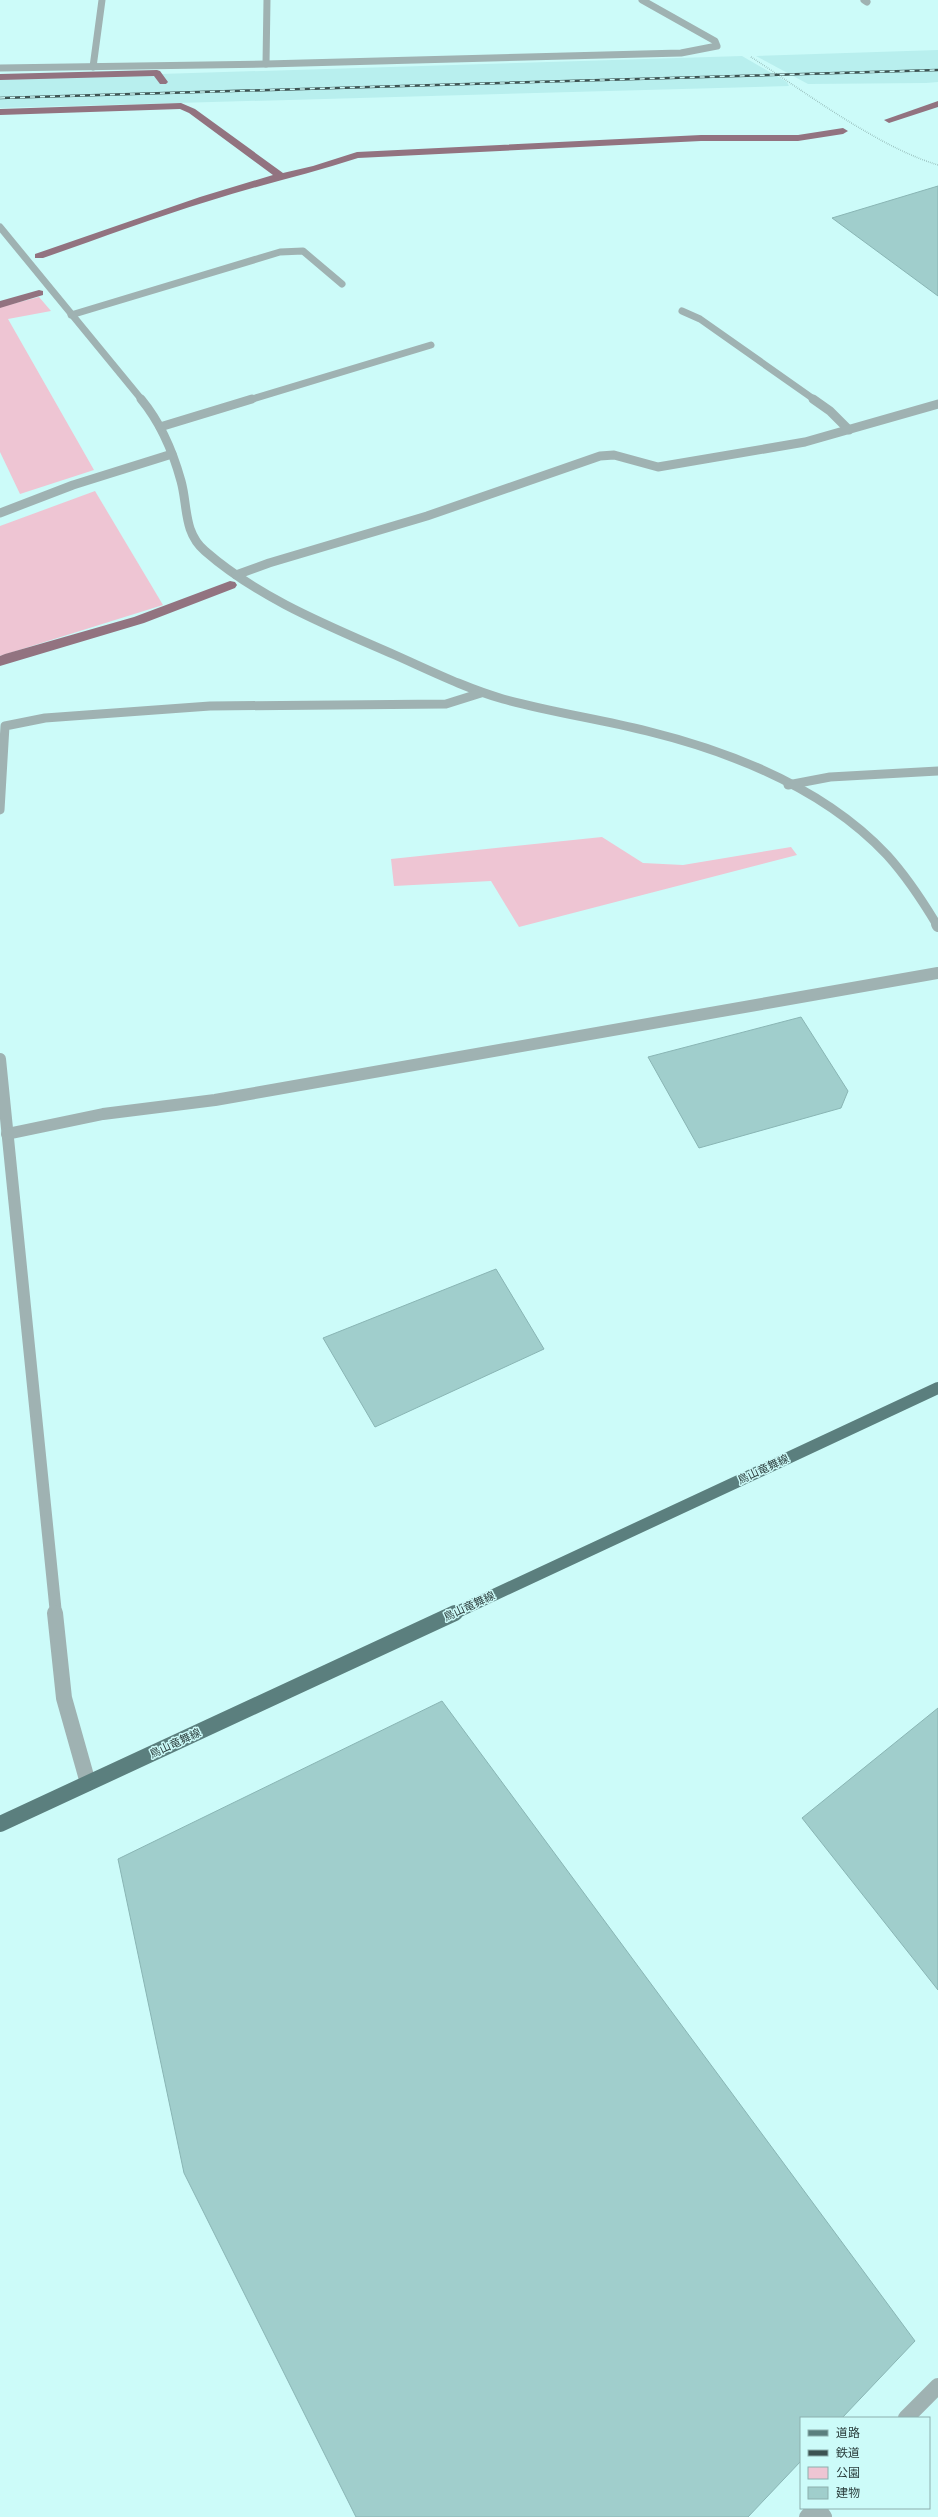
<svg xmlns="http://www.w3.org/2000/svg" width="938" height="2517" font-family="Rubik,'Noto Sans JP',sans-serif">
	<rect width="100%" height="100%" fill="#ccfbf9"/>
	<g fill="#b8efee">
		<path d="M938 50V82L926 83 808 84 756 56Z"/>
		<path d="M742 56 787 82 789 86 0 108V79Z"/>
	</g>
	<g fill="#eec5d3">
		<path d="M39 297 51 311 8 319 94 470 20 494 0 452V307Z"/>
		<path d="M95 491 163 605 0 656V526Z"/>
		<path d="M602 837 643 863 683 865 791 847 797 855 519 927 491 881 394 886 391 859Z"/>
	</g>
	<g fill="none" stroke-linecap="round" stroke-linejoin="round">
		<g fill="#927380" fill-rule="evenodd">
			<path d="M157 70 160 71 168 82 166 84H160L154 76 0 80V74Z"/>
			<path d="M938 101V107L889 123 884 120Z"/>
			<path d="M181 103 195 109 283 173 313 166 357 152 701 135H798L843 128 848 131 843 134 798 141H701L358 158C309 174 259 185 209 201 153 218 98 239 43 258H35V254L200 197 273 175 189 113 180 109 0 115V109Z"/>
			<path d="M39 290 43 291V295L0 308V301Z"/>
			<path d="M230 581 235 582 237 585 235 588 144 623 0 666V656L5 654 134 617Z"/>
		</g>
	</g>
	<g fill="#a0cecc" stroke="#89b5b4">
		<path d="M938 186V296L832 218Z"/>
		<path d="M801 1017 848 1091 841 1108 699 1148 648 1057Z"/>
		<path d="M496 1269 544 1349 375 1427 323 1338Z"/>
		<path d="M442 1701 915 2341 842 2418H801V2461L748 2517H356L184 2173 118 1859Z"/>
		<path d="M938 1708V1990L802 1818Z"/>
	</g>
	<g fill="none" stroke-linecap="round" stroke-linejoin="round">
		<path stroke="#7c9e9c" stroke-width="1.5" stroke-dasharray="0.5 1.5" stroke-linecap="butt" d="M751 57C807 93 876 146 938 165"/>
		<g stroke="#9fb2b2" stroke-width="7">
			<path d="M864 0 867 2"/>
			<path d="M266 64 267 0"/>
			<path d="M93 67 102 0"/>
			<path d="M0 68 266 64 681 53 717 46 715 41 642 0"/>
			<path d="M0 227 142 400"/>
			<path d="M682 311 700 319 815 400"/>
			<path d="M71 315 280 252 303 251 342 284"/>
			<path d="M249 400 431 345"/>
		</g>
		<g stroke="#9fb2b2" stroke-width="9">
			<path d="M141 399C160 422 173 452 181 481 188 506 183 532 205 551 260 599 329 626 395 655 431 671 465 688 503 699 550 712 599 719 647 731 732 752 825 789 887 855 907 877 922 900 937 925"/>
			<path d="M813 399 830 411 849 430"/>
			<path d="M160 427 252 399"/>
			<path d="M0 513 73 485 172 454"/>
			<path d="M236 575 269 563 427 516 600 456 614 455 658 467 805 442 938 404"/>
			<path d="M788 785 830 777 938 771"/>
			<path d="M0 810 5 726 45 718 210 706 446 704 481 693"/>
		</g>
		<g stroke="#9fb2b2" stroke-width="12">
			<path d="M937 924 938 926"/>
			<path d="M0 1059 56 1614"/>
			<path d="M7 1134 103 1114 215 1100 938 973"/>
		</g>
		<g stroke="#9fb2b2" stroke-width="16">
			<path d="M55 1613 64 1698 88 1783"/>
			<path d="M906 2418 938 2386"/>
			<path d="M818 2508 824 2517"/>
			<path d="M807 2517 815 2508"/>
		</g>
		<path stroke="#5b7f7e" stroke-width="12" d="M453 1614 938 1388"/>
		<path stroke="#5b7f7e" stroke-width="16" d="M0 1824 455 1613"/>
		<g stroke="#3d5352" stroke-width="2.5">
			<path id="rail" d="M0 98 938 70"/>
		</g>
		<use href="#rail" stroke="#ccfbf9" stroke-width="1.5" stroke-dasharray="5" stroke-linecap="butt"/>
	</g>
	<g text-anchor="middle" stroke-width="3" stroke-linejoin="round" paint-order="stroke">
		<g font-size="11" fill="#2b3e3d" stroke="#ccfbf9">
			<text transform="translate(763 1469) rotate(-25)" y="4">鳥山竜舞線</text>
			<text transform="translate(469 1606) rotate(-25)" y="4">鳥山竜舞線</text>
			<text transform="translate(175 1743) rotate(-25)" y="4">鳥山竜舞線</text>
		</g>
	</g>
	<rect x="800" y="2417" width="130" height="92" fill="#ccfbf9" stroke="#8cafae"/>
	<rect x="808" y="2430" width="20" height="6" fill="#5b7f7e" stroke="#8cafae"/>
	<text x="836" y="2437" font-size="12" fill="#2b3e3d">道路</text>
	<rect x="808" y="2450" width="20" height="6" fill="#3d5352" stroke="#8cafae"/>
	<text x="836" y="2457" font-size="12" fill="#2b3e3d">鉄道</text>
	<rect x="808" y="2467" width="20" height="12" fill="#eec5d3" stroke="#8cafae"/>
	<text x="836" y="2477" font-size="12" fill="#2b3e3d">公園</text>
	<rect x="808" y="2487" width="20" height="12" fill="#a0cecc" stroke="#8cafae"/>
	<text x="836" y="2497" font-size="12" fill="#2b3e3d">建物</text>
</svg>
